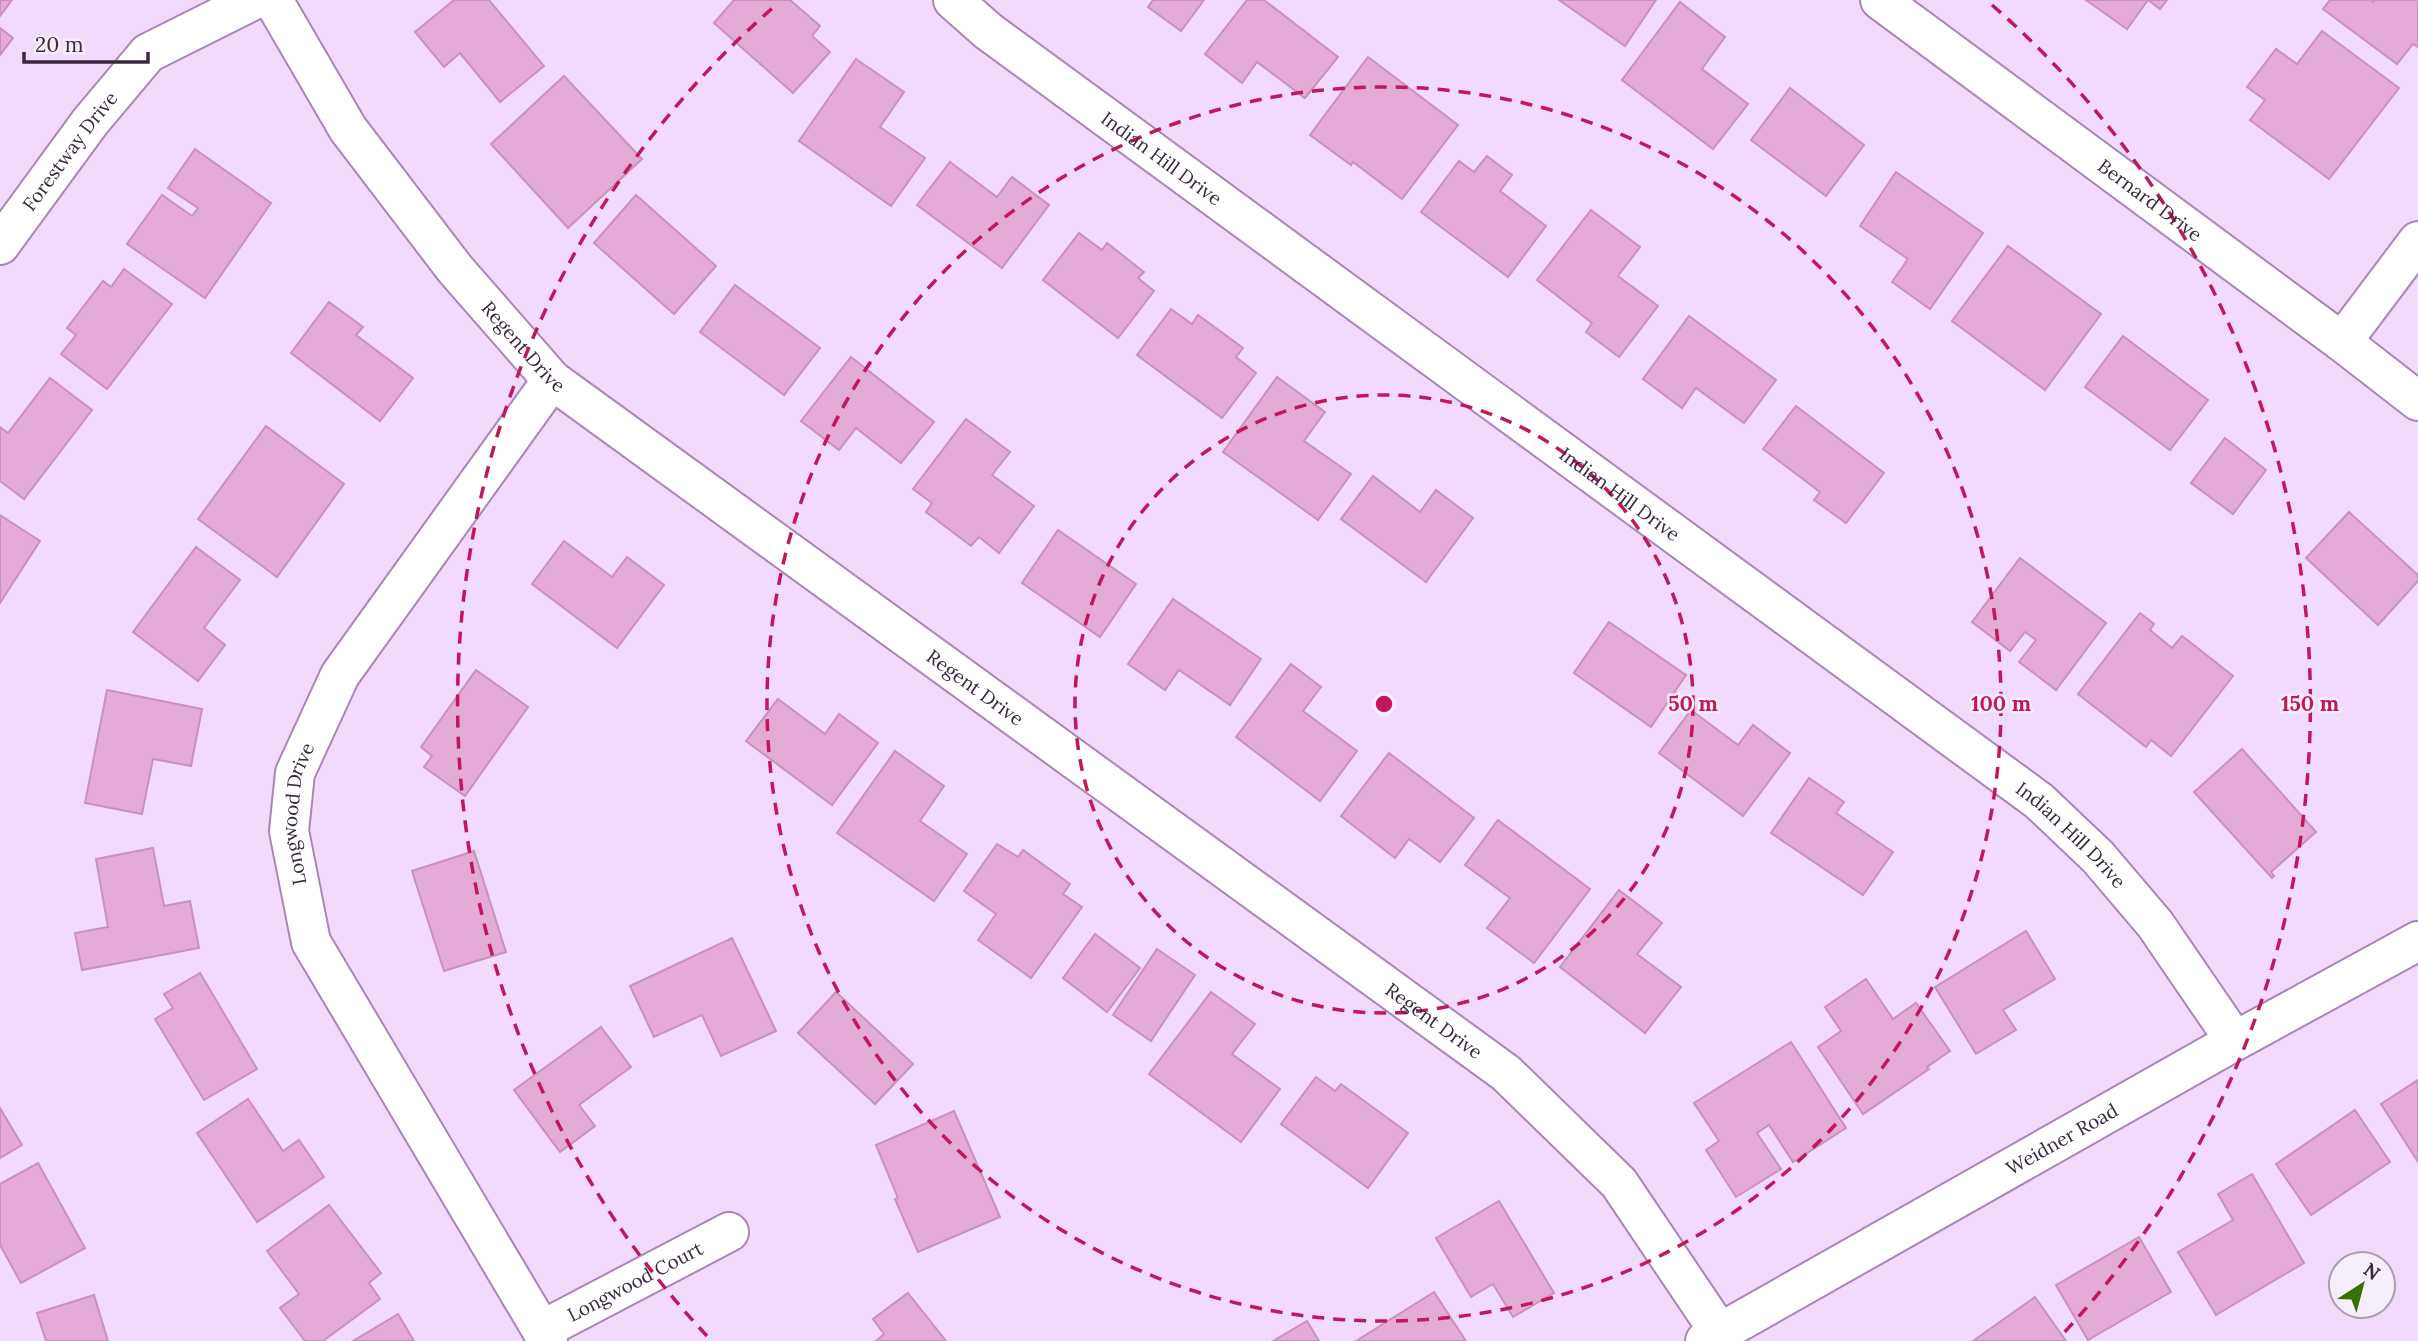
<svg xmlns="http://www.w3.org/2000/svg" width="2418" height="1341" font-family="Lora,serif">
	<rect width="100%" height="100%" fill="#f2dafd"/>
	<g fill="#e4abd6" stroke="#c991bb" stroke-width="2">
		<path d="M0 0H12L0 16Z"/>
		<path d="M454 0H489L544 66 500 102 460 53 444 67 415 32Z"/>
		<path d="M734 0H790L820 26 812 36 830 52 793 93 714 23Z"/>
		<path d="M1153 0H1204L1181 31 1148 7Z"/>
		<path d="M1247 0H1264L1338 57 1305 98 1257 62 1242 83 1205 54Z"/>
		<path d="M1559 0H1656L1625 46Z"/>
		<path d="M2086 0H2167L2160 9 2148 0 2127 29Z"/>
		<path d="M2330 0H2371L2373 2 2375 0H2418V47L2413 44 2397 64 2323 9Z"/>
		<path d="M1680 2 1725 37 1702 69 1748 104 1713 149 1622 80Z"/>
		<path d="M0 28 13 38 0 55Z"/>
		<path d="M2322 31 2399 88 2329 179 2250 120 2265 100 2247 87 2276 49 2297 64Z"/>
		<path d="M1368 57 1458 125 1402 199 1353 162 1351 165 1310 135Z"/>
		<path d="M856 59 904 92 880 127 925 158 891 206 799 141Z"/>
		<path d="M564 76 642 159 568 228 491 144Z"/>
		<path d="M1790 88 1864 145 1826 196 1751 140Z"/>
		<path d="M195 149 271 203 205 298 127 244 162 195 192 216 198 208 168 188Z"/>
		<path d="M1487 156 1512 175 1500 191 1546 226 1508 277 1421 212 1459 161 1474 172Z"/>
		<path d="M950 162 997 197 1012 177 1049 205 1002 268 917 205Z"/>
		<path d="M1896 172 1983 233 1930 309 1892 282 1908 259 1860 226Z"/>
		<path d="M636 195 716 266 674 314 594 243Z"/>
		<path d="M1591 210 1640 247 1618 276 1658 306 1619 357 1586 332 1592 323 1537 280Z"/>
		<path d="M1079 233 1102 250 1107 243 1144 272 1138 278 1154 291 1118 338 1043 280Z"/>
		<path d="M2008 246 2101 314 2045 390 1952 321Z"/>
		<path d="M124 269 172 304 107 389 61 354 76 335 67 328 103 281 111 287Z"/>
		<path d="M735 285 820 348 784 395 700 332Z"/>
		<path d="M329 302 363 327 356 335 413 378 380 421 291 353Z"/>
		<path d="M1171 309 1192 324 1198 315 1243 348 1236 357 1256 373 1222 418 1137 355Z"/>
		<path d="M1689 316 1776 380 1744 423 1696 388 1682 408 1643 379Z"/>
		<path d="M2123 336 2208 400 2170 450 2085 387Z"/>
		<path d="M851 357 934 422 901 463 856 428 839 450 801 421Z"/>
		<path d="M1277 377 1325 412 1304 441 1351 474 1318 520 1223 452Z"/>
		<path d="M50 378 92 410 24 499 0 481V427L8 433Z"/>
		<path d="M1796 406 1884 473 1846 523 1814 500 1820 492 1763 449Z"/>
		<path d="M966 419 1010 452 992 475 1034 506 999 553 979 537 971 546 926 512 932 503 913 489Z"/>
		<path d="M266 426 344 484 277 577 198 519Z"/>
		<path d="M2225 438 2266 470 2233 514 2191 483Z"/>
		<path d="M1373 476 1420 512 1436 490 1473 518 1426 582 1341 519Z"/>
		<path d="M2349 512 2418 575V581L2378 625 2306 558Z"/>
		<path d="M0 515 40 541 0 603Z"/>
		<path d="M1058 530 1136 584 1100 637 1022 583Z"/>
		<path d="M564 541 612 577 627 557 664 585 617 648 532 584Z"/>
		<path d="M196 547 240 580 204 628 225 645 198 681 133 632Z"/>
		<path d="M2020 558 2106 623 2056 690 2019 662 2036 640 2025 632 2010 651 1972 622Z"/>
		<path d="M1173 599 1261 659 1230 705 1179 670 1165 690 1128 664Z"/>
		<path d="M2140 613 2154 624 2150 630 2172 648 2182 636 2233 676 2171 756 2151 740 2146 747 2078 694Z"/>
		<path d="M1609 622 1686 675 1651 727 1574 673Z"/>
		<path d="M1291 664 1321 687 1303 711 1357 751 1320 801 1236 737Z"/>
		<path d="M476 670 528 707 465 796 424 767 432 756 421 747Z"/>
		<path d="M107 690 202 709 191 766 153 759 142 814 85 803Z"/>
		<path d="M778 699 825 734 839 714 878 743 832 805 746 741Z"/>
		<path d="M1691 710 1738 745 1753 725 1790 753 1743 816 1659 753Z"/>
		<path d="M2242 749 2316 832 2271 872 2274 876 2272 878 2194 792Z"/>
		<path d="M895 751 944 786 920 821 967 854 934 901 837 833Z"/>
		<path d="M1389 753 1474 818 1440 862 1409 839 1395 858 1341 816Z"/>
		<path d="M1809 778 1844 802 1836 813 1893 852 1863 895 1771 833Z"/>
		<path d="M1498 820 1590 889 1534 963 1487 928 1510 898 1465 865Z"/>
		<path d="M997 844 1018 857 1023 850 1070 884 1063 894 1082 907 1031 978 978 940 996 914 964 891Z"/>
		<path d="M153 848 164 906 190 901 199 948 82 970 75 933 108 927 96 859Z"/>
		<path d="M474 851 506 952 444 971 412 871Z"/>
		<path d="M1619 890 1662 923 1637 954 1681 987 1645 1033 1560 967Z"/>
		<path d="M2026 931 2055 979 2003 1010 2016 1030 1976 1054 1935 987Z"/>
		<path d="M1095 934 1140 968 1107 1012 1063 978Z"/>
		<path d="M732 938 776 1031 721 1056 702 1015 654 1037 630 986Z"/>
		<path d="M1157 949 1195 975 1151 1041 1113 1015Z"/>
		<path d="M200 973 257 1069 204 1100 155 1019 173 1008 164 994Z"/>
		<path d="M1866 979 1893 1019 1916 1003 1950 1051 1927 1067 1929 1069 1863 1114 1818 1047 1841 1031 1825 1007Z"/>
		<path d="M836 992 913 1064 875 1104 798 1033Z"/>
		<path d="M1211 992 1255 1024 1232 1054 1280 1089 1241 1142 1149 1074Z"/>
		<path d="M601 1027 631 1067 579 1105 595 1126 560 1152 514 1090Z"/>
		<path d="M1791 1042 1846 1128 1793 1162 1769 1125 1757 1133 1781 1169 1736 1197 1706 1150 1719 1141 1694 1103Z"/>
		<path d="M1316 1077 1335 1091 1341 1084 1408 1133 1368 1188 1281 1124Z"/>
		<path d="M2418 1080V1162L2381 1104Z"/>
		<path d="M248 1099 283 1151 299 1140 324 1177 257 1222 197 1133Z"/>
		<path d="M0 1108 22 1145 0 1158Z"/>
		<path d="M2355 1110 2390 1162 2311 1215 2276 1164Z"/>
		<path d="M954 1111 1000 1217 918 1252 895 1199 898 1198 876 1145Z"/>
		<path d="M38 1163 85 1248 21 1283 0 1245V1184Z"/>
		<path d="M2252 1174 2304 1263 2216 1315 2178 1252 2233 1220 2218 1194Z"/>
		<path d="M1499 1201 1554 1293 1513 1317 1493 1284 1471 1297 1436 1238Z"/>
		<path d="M329 1205 381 1273 369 1283 380 1299 323 1341H305L280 1308 299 1294 267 1251Z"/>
		<path d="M2139 1237 2171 1292 2088 1340 2056 1285Z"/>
		<path d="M1434 1292 1466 1341H1356Z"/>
		<path d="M908 1293 946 1341H876L884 1334 873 1319Z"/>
		<path d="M94 1295 108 1341H46L37 1313Z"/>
		<path d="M2035 1297 2066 1341H1973Z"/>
		<path d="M398 1314 414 1341H353Z"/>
		<path d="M1307 1321 1319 1341H1273Z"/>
	</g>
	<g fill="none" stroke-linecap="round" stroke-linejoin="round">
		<g stroke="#aa85ba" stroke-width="42">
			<g id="minor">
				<path id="s1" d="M273 0 348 129 455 269 552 380 1506 1073 1619 1183 1720 1333"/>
				<path id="s2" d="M953 0 988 31 2039 801 2098 857 2155 924 2235 1041"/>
				<path id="s3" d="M1880 0 2342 342 2418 401"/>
				<path id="s4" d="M0 245 90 122 148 53 254 0"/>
				<path d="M2342 342 2418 241"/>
				<path id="s5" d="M542 1330 729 1232"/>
				<path id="s6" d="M548 1341 311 942 289 831 295 773 340 675 552 380"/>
				<path id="s7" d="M1705 1341 2235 1041 2418 941"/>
			</g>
		</g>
		<use href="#minor" stroke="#fff" stroke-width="38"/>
	</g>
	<g fill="none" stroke="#c2185b" stroke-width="3.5" stroke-dasharray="12 9">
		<circle cx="1384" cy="704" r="309"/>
		<circle cx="1384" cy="704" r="617"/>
		<path d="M707 1336A926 926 0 0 1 776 5M1992 5A926 926 0 0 1 2061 1336"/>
	</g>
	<g text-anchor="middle" stroke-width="5" stroke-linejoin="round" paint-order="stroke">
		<g font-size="19" fill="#38293f" stroke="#f6eefa">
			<text dy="7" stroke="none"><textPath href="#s4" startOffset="117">Forestway Drive</textPath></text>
			<text dy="7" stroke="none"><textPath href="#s2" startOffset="262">Indian Hill Drive</textPath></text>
			<text dy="7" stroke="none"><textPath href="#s3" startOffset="336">Bernard Drive</textPath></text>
			<text dy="7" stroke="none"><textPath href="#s1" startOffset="429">Regent Drive</textPath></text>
			<text dy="7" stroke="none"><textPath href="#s2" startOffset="830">Indian Hill Drive</textPath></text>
			<text dy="7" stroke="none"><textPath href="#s1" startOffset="996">Regent Drive</textPath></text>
			<text dy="7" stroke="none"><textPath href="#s6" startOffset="595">Longwood Drive</textPath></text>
			<text dy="7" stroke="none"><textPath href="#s2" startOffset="1396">Indian Hill Drive</textPath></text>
			<text dy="7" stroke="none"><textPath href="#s1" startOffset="1563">Regent Drive</textPath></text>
			<text dy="7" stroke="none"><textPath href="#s7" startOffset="410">Weidner Road</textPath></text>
			<text dy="7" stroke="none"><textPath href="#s5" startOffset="105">Longwood Court</textPath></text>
		</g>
	</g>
	<circle cx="1384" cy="704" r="10" fill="#c2185b" stroke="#f6eefa" stroke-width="3.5"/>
	<g font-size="21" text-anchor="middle" font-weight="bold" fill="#c2185b" stroke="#f6eefa" stroke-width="5" stroke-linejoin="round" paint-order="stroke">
		<text x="1693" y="711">50 m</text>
		<text x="2001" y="711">100 m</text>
		<text x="2310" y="711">150 m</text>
	</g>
	<g transform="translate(2362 1285) rotate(36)"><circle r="33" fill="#f6eefa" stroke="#aa9faf" stroke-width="2"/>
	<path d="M0-5L12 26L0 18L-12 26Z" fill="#367101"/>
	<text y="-10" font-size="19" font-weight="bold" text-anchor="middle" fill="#38293f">N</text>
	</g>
	<path d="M24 52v10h124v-10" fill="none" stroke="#38293f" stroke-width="3.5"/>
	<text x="35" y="52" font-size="21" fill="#38293f" stroke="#f6eefa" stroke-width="5" paint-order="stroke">20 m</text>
</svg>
